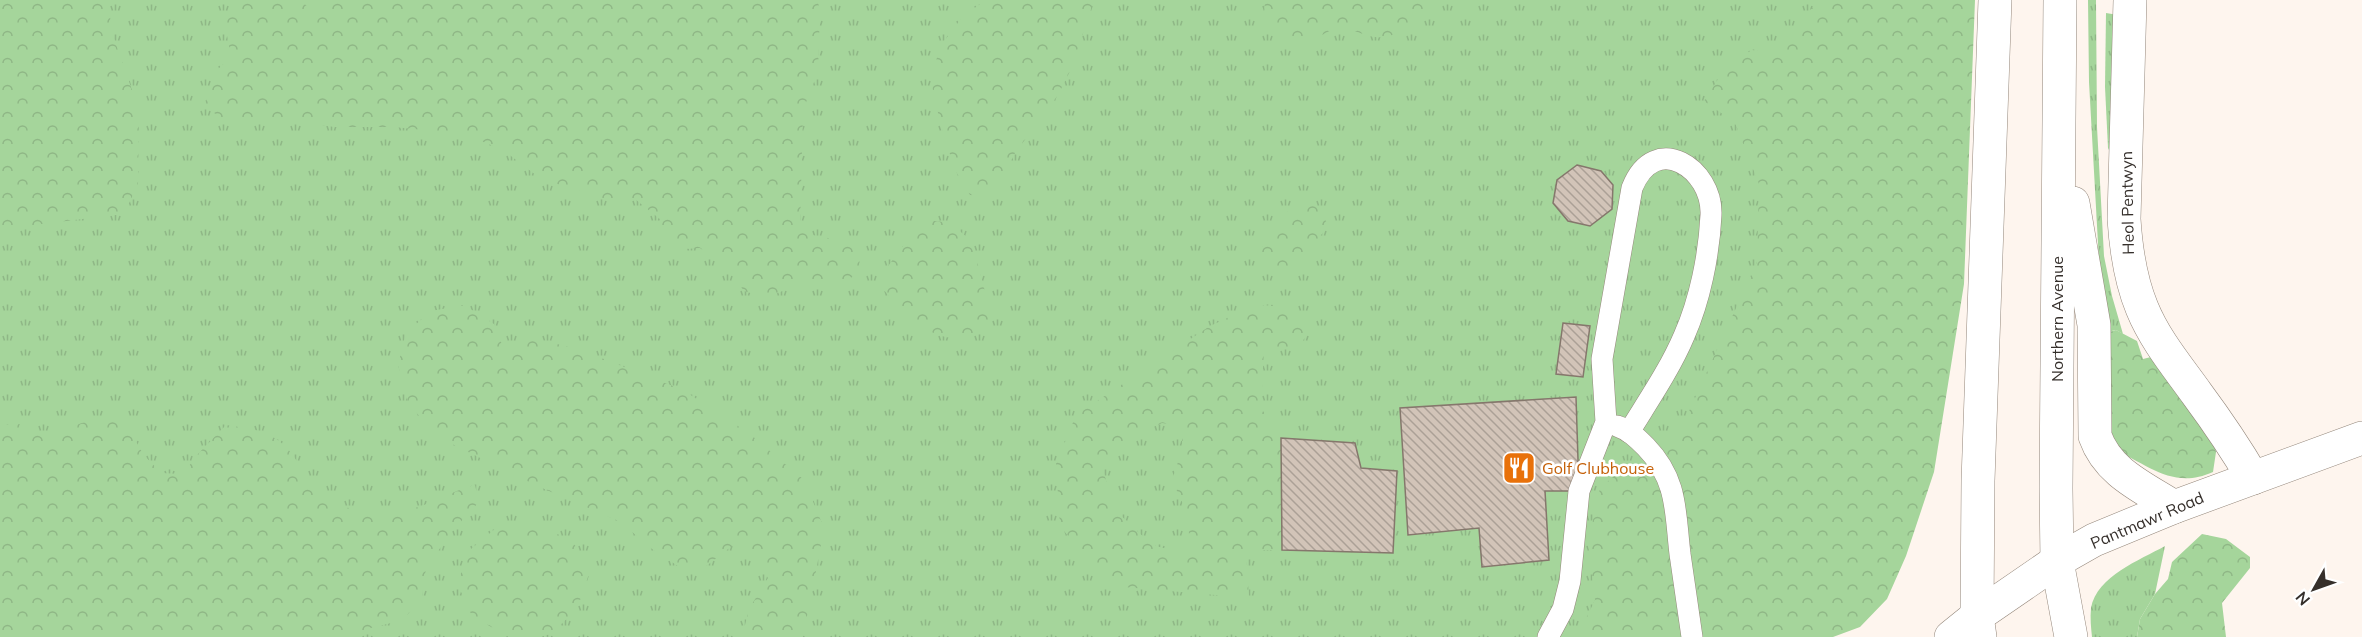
<svg xmlns="http://www.w3.org/2000/svg" width="2362" height="637" font-family="Mulish,sans-serif">
	<defs>
		<pattern id="grass-tufts" width="24" height="20" patternUnits="userSpaceOnUse" patternTransform="scale(1.5)"><rect width="24" height="20" fill="#a5d59b"/><path d="M3 7l-1-3M5 7V3M7 7l1-3M15 17l-1-3M17 17v-4M19 17l1-3" fill="none" stroke="#8fb786"/></pattern>
		<pattern id="forest-crowns" width="20" height="18" patternUnits="userSpaceOnUse" patternTransform="scale(1.5)"><rect width="20" height="18" fill="#a5d59b"/><path d="M2 6a3 3 0 1 1 6 0M12 15a3 3 0 1 1 6 0" fill="none" stroke="#8fb786"/></pattern>
		<pattern id="building-back-hatch" width="6" height="6" patternUnits="userSpaceOnUse" patternTransform="scale(1.5)"><rect width="6" height="6" fill="#d2c4b8"/><path d="M-1 5l2 2M0 0l6 6M5-1l2 2" fill="none" stroke="#aba096"/></pattern>
	</defs>
	<rect width="100%" height="100%" fill="#fef5ee"/>
	<g fill="url(#grass-tufts)">
		<path d="M0 0H1917L1753 637H0Z"/>
		<path d="M2088 0H2096L2097 127 2104 256 2112 296 2123 334 2116 330 2103 333 2089 82Z"/>
		<path d="M2106 13 2118 15 2111 154 2108 148 2105 87Z"/>
		<path d="M2165 546 2155 594 2140 619 2137 637H2092C2091 628 2090 618 2091 608 2097 576 2140 560 2165 546Z"/>
	</g>
	<g fill="url(#forest-crowns)" fill-rule="evenodd">
		<path d="M0 0H109L111 30 139 110 138 184 124 214 0 229Z"/>
		<path d="M239 0H300L315 13 326 15 323 0H817L820 9 818 72 803 110 800 228 815 236 841 240 859 251 860 274 830 286 799 284 766 298 744 291 726 267 700 248 685 249 663 238 661 220 635 199H606L541 179 503 150 464 134 394 127H334L274 117 227 123 204 105 217 70 231 57 224 19 234 2Z"/>
		<path d="M986 0H1094L1071 69 1058 95 1015 153 1002 178 984 196 970 195 955 170 941 126 930 77 942 44 963 16Z"/>
		<path d="M1265 0H1441C1426 15 1399 40 1375 37 1361 35 1350 26 1335 29 1326 31 1318 39 1310 41 1290 45 1277 27 1264 15Z"/>
		<path d="M1822 0H1975L1964 284 1934 472 1906 556 1887 599 1860 627 1833 637H1577L1595 600 1588 543 1600 488 1625 467 1658 459 1685 420 1757 262 1759 184 1735 123 1704 101 1727 65 1752 50 1774 53 1788 43 1805 14Z"/>
		<path d="M1305 201 1320 208 1328 226 1298 265 1285 273 1265 262 1260 251C1270 228 1283 211 1305 201Z"/>
		<path d="M927 220 951 223 972 242 984 288 994 314 985 330C976 332 966 337 957 338 927 339 901 310 883 289L886 269 916 228Z"/>
		<path d="M1281 304 1314 325 1299 346 1264 349 1261 408 1281 438 1282 550H1246L1249 598 1124 587 1097 572 1060 526 1056 464 1076 415 1210 326 1251 307ZM1162 423 1182 426V450L1172 480 1188 515 1190 555 1152 545 1114 509 1102 466 1133 436Z"/>
		<path d="M464 305 494 324 506 355 533 338 581 350 683 390 750 434 804 480 824 528 809 609 801 637H742L749 609 768 578 752 553 732 546 705 567 684 570 649 547 621 522 535 485 440 438 408 404 398 365 406 333 431 311Z"/>
		<path d="M2116 330 2137 341 2143 359 2159 355 2212 434 2216 452 2213 472C2173 490 2149 465 2113 449L2098 335Z"/>
		<path d="M106 415 128 427 143 454 161 473 183 474 198 454 226 425C263 430 282 434 301 468 306 476 310 490 317 496 333 511 390 513 411 509 433 504 453 490 475 485L479 502 453 530 426 568 422 597 403 620 371 628 347 637H0V425L19 424 32 433 61 430Z"/>
		<path d="M534 522 573 542 590 571 577 609 551 634 538 637H509L472 616 457 583 471 549 496 528Z"/>
		<path d="M2202 534 2226 539 2250 557V568L2222 603 2226 637H2137L2140 619 2155 594 2168 579 2172 562Z"/>
	</g>
	<g fill="url(#building-back-hatch)" stroke="#85776c" stroke-width="1.5">
		<path d="M1577 165 1601 171 1613 185 1612 209 1590 226 1568 221 1553 203 1557 180Z"/>
		<path d="M1563 323 1590 326 1583 377 1556 374Z"/>
		<path d="M1576 397 1579 491H1545L1549 560 1482 567 1479 528 1408 535 1400 408Z"/>
		<path d="M1281 438 1355 443 1361 468 1397 471 1393 553 1282 550Z"/>
	</g>
	<g fill="none" stroke-linecap="round" stroke-linejoin="round">
		<g stroke="#94877b" stroke-width="22">
			<g id="service">
				<path d="M1617 426C1629 430 1637 438 1646 447 1678 480 1675 512 1680 554 1684 582 1688 609 1692 637"/>
				<path d="M1548 637 1563 609 1570 581 1579 491 1606 422 1602 359 1632 188C1655 130 1713 169 1711 215 1709 255 1700 300 1684 336 1670 369 1648 401 1629 432"/>
			</g>
		</g>
		<g stroke="#94877b" stroke-width="34">
			<path id="minor" d="M2130 0 2124 219C2126 250 2130 279 2142 308 2155 340 2177 366 2197 394 2217 421 2236 449 2253 478"/>
		</g>
		<g stroke="#94877b" stroke-width="34">
			<path id="tertiary" d="M1951 637 1977 616 2057 561 2094 540 2174 507 2362 438"/>
		</g>
		<g stroke="#94877b" stroke-width="34">
			<g id="trunk">
				<path d="M2060 0 2056 488 2057 561 2071 637"/>
				<path d="M2073 203 2094 325 2095 436C2108 473 2143 487 2174 507"/>
				<path d="M1980 637 1977 616 1978 481 1995 0"/>
			</g>
		</g>
		<use href="#service" stroke="#fff" stroke-width="21"/>
		<use href="#minor" stroke="#fff" stroke-width="33"/>
		<use href="#tertiary" stroke="#fff" stroke-width="33"/>
		<use href="#trunk" stroke="#fff" stroke-width="33"/>
	</g>
	<defs>
		<g id="restaurant-square" transform="scale(1.725)"><rect x="-9" y="-9" width="18" height="18" rx="4" fill="#e8710a" stroke="#fff"/><path d="M-5-6h1v4h1v-4h1v4h1v-4h1v5L-1.5 .5V6h-2V.5L-5-1ZM5-6V6H3V1.5H1.5Q1.5-4 5-6Z" fill="#fff"/></g>
	</defs>
	<g fill-rule="evenodd">
		<use href="#restaurant-square" x="1519" y="468"/>
	</g>
	<g text-anchor="middle" stroke-width="5" stroke-linejoin="round" paint-order="stroke">
		<g font-size="16" fill="#352f2b" stroke="#fff">
			<text transform="translate(2127 203) rotate(-91)" y="6">Heol Pentwyn</text>
			<text transform="translate(2057 319) rotate(-90)" y="6">Northern Avenue</text>
			<text transform="translate(2147 520) rotate(-23)" y="6">Pantmawr Road</text>
		</g>
		<g font-size="16" fill="#c56008" stroke="#fff" text-anchor="start">
			<text x="1542" y="474">Golf Clubhouse</text>
		</g>
	</g>
	<g transform="translate(2314 589) rotate(230)" stroke="#ffffff" stroke-width="4.5" paint-order="stroke">
	<path d="M0-4.5L10 22L0 15L-10 22Z" fill="#352f2b"/>
	<text y="-9" font-size="16" font-weight="bold" text-anchor="middle" fill="#352f2b">N</text>
	</g>
</svg>
